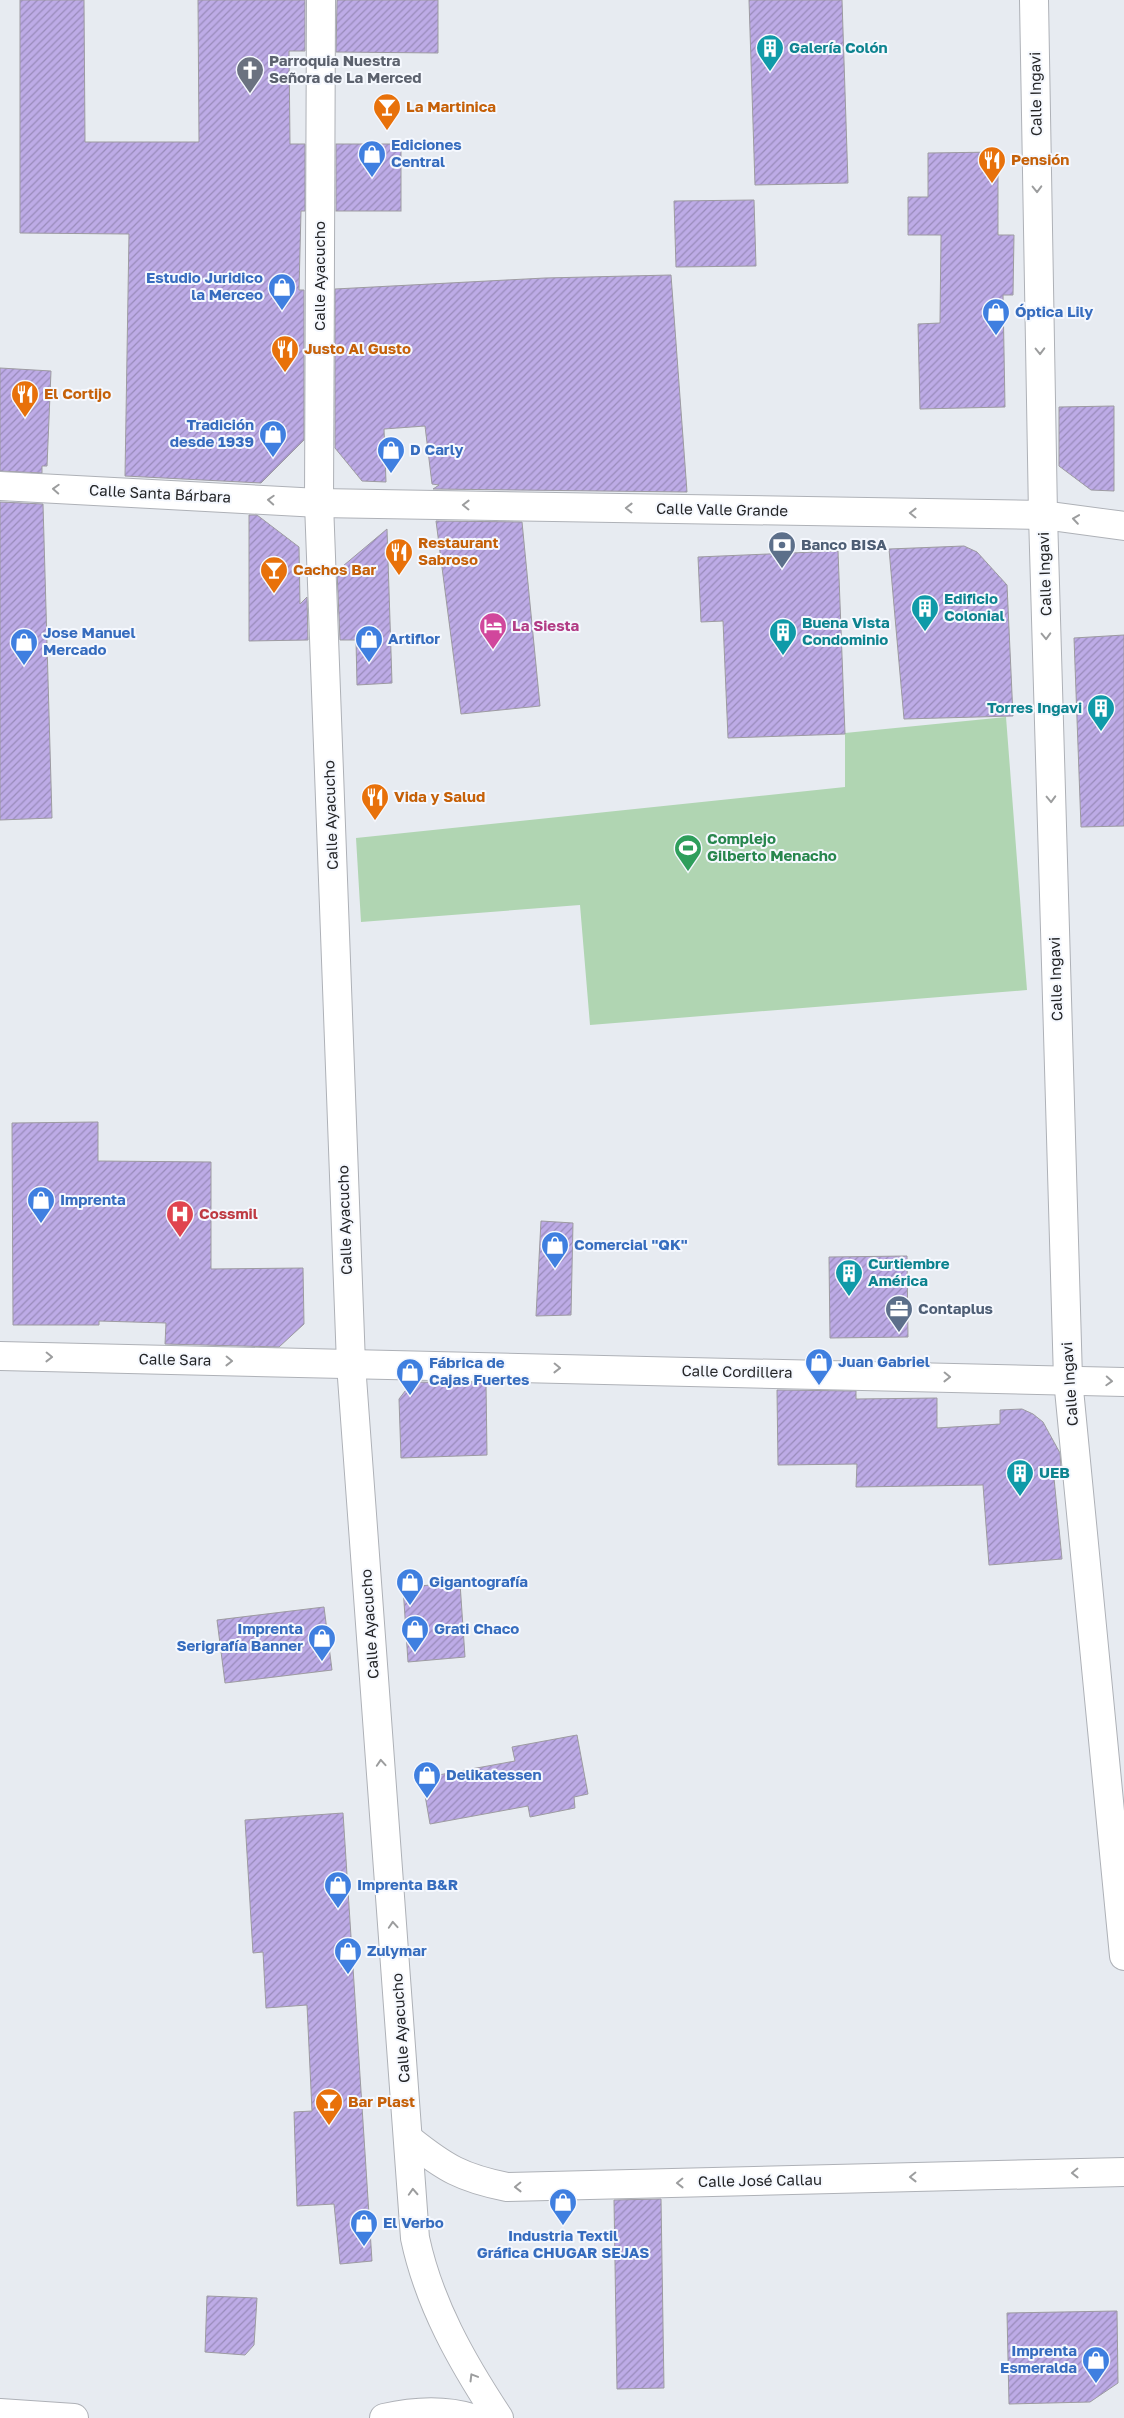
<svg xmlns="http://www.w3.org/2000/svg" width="1124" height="2418" font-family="'Golos Text',sans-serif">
	<defs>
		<pattern id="building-hatch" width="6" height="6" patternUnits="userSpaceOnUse" patternTransform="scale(1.25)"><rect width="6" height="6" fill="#bdabe6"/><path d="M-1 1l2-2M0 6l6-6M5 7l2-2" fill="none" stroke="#998bba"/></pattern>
	</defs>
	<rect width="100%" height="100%" fill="#e7ebf1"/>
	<path fill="#b0d5b2" d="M1006 717 1027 990 590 1025 580 905 361 922 356 838 845 787V733Z"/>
	<g fill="url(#building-hatch)" stroke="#9d9ba1">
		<path d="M20 0H84L85 142H199L198 0H305V51H289L290 144H305V211H301L299 290H304V440L261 483 125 476 129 234 20 233Z"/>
		<path d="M337 0H438V53L336 52Z"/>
		<path d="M749 0H842L848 183 755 185Z"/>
		<rect x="336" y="144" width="65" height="67"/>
		<path d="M998 152V235H1014L1013 295H1003L1005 407 920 409 918 324 940 323 941 235H908V197H928V153Z"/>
		<path d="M754 200 756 266 676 267 674 201Z"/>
		<path d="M671 275 687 492 433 489 439 485 432 484 425 426 384 429 386 482 362 481 335 448V289L545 278Z"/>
		<path d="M0 368 51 371 47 466H42V473L0 471Z"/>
		<path d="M1114 406V491L1091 490 1059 466V407Z"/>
		<path d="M0 502 43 504 52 818 0 820Z"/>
		<path d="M249 515H257L299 547 300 604 307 597 308 640 249 641Z"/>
		<path d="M436 521 522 522 540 706 461 714Z"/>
		<path d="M387 529 392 683 357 685 356 640H340L337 571Z"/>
		<path d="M964 546 977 552 1007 585 1013 716 904 719 889 549Z"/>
		<path d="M838 551 845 734 728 738 723 621 701 622 698 557Z"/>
		<path d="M1124 635V826L1081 827 1074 638Z"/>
		<path d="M98 1122V1161L211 1162V1269L303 1268 304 1324 279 1347 165 1344 166 1323 99 1321V1325H13L12 1123Z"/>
		<path d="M541 1221 573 1223 571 1315 536 1316Z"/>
		<path d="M907 1256 908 1337 830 1338 829 1257Z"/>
		<path d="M412 1382 486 1383 487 1455 401 1458 399 1399Z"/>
		<path d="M777 1390 856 1391V1399L937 1398V1428L1000 1424V1410L1022 1409 1033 1414 1043 1422 1060 1453 1061 1468H1053L1062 1559 989 1565 983 1485 856 1487 857 1464 778 1465Z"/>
		<path d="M460 1583 465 1657 408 1662 403 1587Z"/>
		<path d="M324 1607 332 1670 225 1683 217 1620Z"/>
		<path d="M577 1735 588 1794 574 1797 575 1808 530 1817 528 1806 430 1824 422 1778 515 1761 512 1747Z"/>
		<path d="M343 1813 372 2261 340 2264 334 2204 297 2206 294 2112 312 2111 307 2005 266 2008 263 1952 253 1953 245 1820Z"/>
		<path d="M661 2199 664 2388 617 2389 614 2200Z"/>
		<path d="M207 2296 257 2298 254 2345 245 2355 205 2352Z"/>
		<path d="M1117 2311 1118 2383 1090 2402 1009 2404 1007 2313Z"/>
	</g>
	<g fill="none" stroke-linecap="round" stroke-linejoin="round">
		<g stroke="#aeb1b7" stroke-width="30">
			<g id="street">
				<path d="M321 0 319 503 351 1364 415 2238C429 2304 462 2362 499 2418"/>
				<path d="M1034 0 1043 515 1068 1379 1124 1956"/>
				<path d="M0 486 319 503 1043 515 1124 526"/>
				<path d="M0 1356 1124 1382"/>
				<path d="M410 2140C445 2168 462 2178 507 2187L1124 2172"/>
			</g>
		</g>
		<g stroke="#aeb1b7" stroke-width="30">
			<g id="secondary">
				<path d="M0 2413 74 2418"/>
				<path d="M384 2418C414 2411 443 2409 472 2418"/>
			</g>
		</g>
		<use href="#street" stroke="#fff" stroke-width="28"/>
		<use href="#secondary" stroke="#fff" stroke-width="28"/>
	</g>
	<defs><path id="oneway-chevron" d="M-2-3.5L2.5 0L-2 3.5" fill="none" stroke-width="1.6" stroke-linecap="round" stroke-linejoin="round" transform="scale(1.25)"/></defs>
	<g stroke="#9c9d9e">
		<use href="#oneway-chevron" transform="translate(1037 189) rotate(89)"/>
		<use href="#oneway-chevron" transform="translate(1040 351) rotate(89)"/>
		<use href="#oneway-chevron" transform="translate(56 489) rotate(-177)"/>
		<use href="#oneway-chevron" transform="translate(271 500) rotate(-177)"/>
		<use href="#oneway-chevron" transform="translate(466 505) rotate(-179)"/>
		<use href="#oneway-chevron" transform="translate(629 508) rotate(-179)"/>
		<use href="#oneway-chevron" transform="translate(913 513) rotate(-179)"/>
		<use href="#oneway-chevron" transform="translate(1076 519) rotate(-172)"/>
		<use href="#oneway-chevron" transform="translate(1046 636) rotate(88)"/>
		<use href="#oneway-chevron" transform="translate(1051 799) rotate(88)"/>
		<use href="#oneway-chevron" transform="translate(49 1357) rotate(1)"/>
		<use href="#oneway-chevron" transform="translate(229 1361) rotate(1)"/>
		<use href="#oneway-chevron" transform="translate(557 1368) rotate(1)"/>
		<use href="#oneway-chevron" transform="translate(947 1377) rotate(1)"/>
		<use href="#oneway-chevron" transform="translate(1109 1381) rotate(3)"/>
		<use href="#oneway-chevron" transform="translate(381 1763) rotate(-94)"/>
		<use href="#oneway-chevron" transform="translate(393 1925) rotate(-94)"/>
		<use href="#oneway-chevron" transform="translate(1075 2173) rotate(179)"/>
		<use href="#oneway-chevron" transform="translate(913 2177) rotate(179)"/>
		<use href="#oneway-chevron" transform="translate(680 2183) rotate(179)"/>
		<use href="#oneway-chevron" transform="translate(518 2187) rotate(179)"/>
		<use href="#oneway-chevron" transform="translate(413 2192) rotate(-93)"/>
		<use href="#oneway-chevron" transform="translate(473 2377) rotate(-121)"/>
	</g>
	<defs>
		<g id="building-pin" transform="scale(1.4375)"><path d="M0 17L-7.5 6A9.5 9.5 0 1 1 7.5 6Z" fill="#0f9aa8" stroke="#f5f8fe"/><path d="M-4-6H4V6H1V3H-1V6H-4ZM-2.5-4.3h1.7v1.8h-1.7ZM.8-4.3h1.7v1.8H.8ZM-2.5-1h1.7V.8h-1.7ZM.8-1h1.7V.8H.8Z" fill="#fff"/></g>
		<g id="church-pin" transform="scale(1.4375)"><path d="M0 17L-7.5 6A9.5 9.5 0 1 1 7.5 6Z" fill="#6b7280" stroke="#f5f8fe"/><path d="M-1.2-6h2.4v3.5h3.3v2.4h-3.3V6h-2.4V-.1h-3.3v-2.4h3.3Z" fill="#fff"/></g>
		<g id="bar-pin" transform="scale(1.4375)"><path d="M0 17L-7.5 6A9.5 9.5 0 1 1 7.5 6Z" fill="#e8710a" stroke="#f5f8fe"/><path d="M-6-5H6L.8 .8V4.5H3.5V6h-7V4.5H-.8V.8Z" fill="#fff"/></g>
		<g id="shop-pin" transform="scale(1.4375)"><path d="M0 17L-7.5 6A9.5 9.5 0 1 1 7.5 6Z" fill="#3f7fe0" stroke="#f5f8fe"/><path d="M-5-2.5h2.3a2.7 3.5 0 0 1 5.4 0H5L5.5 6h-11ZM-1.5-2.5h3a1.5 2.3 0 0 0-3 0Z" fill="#fff"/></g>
		<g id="restaurant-pin" transform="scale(1.4375)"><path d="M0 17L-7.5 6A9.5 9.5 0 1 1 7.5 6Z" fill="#e8710a" stroke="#f5f8fe"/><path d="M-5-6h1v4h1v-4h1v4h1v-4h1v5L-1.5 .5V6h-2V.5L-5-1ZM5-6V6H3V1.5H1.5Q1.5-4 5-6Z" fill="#fff"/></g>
		<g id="bank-pin" transform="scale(1.4375)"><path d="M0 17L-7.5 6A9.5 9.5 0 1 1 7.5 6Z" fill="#5c6f8a" stroke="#f5f8fe"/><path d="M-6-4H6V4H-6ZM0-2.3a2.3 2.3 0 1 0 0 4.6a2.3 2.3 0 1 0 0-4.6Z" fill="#fff"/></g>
		<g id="hotel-pin" transform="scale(1.4375)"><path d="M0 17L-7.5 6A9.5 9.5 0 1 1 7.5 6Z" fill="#d1479c" stroke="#f5f8fe"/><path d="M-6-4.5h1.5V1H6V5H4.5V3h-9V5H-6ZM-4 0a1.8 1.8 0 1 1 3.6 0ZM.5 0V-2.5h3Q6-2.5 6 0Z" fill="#fff"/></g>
		<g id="stadium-pin" transform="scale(1.4375)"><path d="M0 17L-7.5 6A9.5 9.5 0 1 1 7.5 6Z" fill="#2e9e5b" stroke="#f5f8fe"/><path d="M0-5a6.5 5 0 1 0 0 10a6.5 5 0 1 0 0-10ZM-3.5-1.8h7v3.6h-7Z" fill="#fff"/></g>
		<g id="hospital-pin" transform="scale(1.4375)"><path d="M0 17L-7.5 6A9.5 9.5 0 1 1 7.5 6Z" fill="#e0444e" stroke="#f5f8fe"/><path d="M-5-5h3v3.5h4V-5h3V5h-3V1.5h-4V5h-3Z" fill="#fff"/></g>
		<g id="office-pin" transform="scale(1.4375)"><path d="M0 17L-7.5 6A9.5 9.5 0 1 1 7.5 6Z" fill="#5c6f8a" stroke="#f5f8fe"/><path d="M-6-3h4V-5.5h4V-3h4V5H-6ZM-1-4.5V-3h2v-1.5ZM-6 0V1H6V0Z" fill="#fff"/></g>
	</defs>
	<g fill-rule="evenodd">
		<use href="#building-pin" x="770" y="48"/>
		<use href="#church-pin" x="250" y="70"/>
		<use href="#bar-pin" x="387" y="107"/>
		<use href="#shop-pin" x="372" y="154"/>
		<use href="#restaurant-pin" x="992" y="160"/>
		<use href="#shop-pin" x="282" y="287"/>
		<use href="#shop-pin" x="996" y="312"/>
		<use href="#restaurant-pin" x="285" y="349"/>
		<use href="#restaurant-pin" x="25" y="394"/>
		<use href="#shop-pin" x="273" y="434"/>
		<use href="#shop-pin" x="391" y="450"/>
		<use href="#bank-pin" x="782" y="545"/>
		<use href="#restaurant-pin" x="399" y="552"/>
		<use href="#bar-pin" x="274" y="570"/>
		<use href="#building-pin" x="925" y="608"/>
		<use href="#hotel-pin" x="493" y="626"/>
		<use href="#building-pin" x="783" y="632"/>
		<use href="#shop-pin" x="369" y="639"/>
		<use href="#shop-pin" x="24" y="642"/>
		<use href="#building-pin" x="1101" y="708"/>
		<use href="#restaurant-pin" x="375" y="797"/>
		<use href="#stadium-pin" x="688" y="848"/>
		<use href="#shop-pin" x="41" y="1200"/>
		<use href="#hospital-pin" x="180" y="1214"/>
		<use href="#shop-pin" x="555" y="1245"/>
		<use href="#building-pin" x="849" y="1273"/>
		<use href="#office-pin" x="899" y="1309"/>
		<use href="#shop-pin" x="819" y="1362"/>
		<use href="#shop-pin" x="410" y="1372"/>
		<use href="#building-pin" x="1020" y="1473"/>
		<use href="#shop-pin" x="410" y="1582"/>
		<use href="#shop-pin" x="415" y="1629"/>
		<use href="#shop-pin" x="322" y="1638"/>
		<use href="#shop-pin" x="427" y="1775"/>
		<use href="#shop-pin" x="338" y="1885"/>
		<use href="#shop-pin" x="348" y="1951"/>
		<use href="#bar-pin" x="329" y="2102"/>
		<use href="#shop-pin" x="563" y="2202"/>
		<use href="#shop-pin" x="364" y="2223"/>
		<use href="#shop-pin" x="1096" y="2360"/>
	</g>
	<g text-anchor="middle" stroke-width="4" stroke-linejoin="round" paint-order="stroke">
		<g font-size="15" font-weight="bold" fill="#0d838f" stroke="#f5f8fe" text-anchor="start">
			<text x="789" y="53">Galería Colón</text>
			<text x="944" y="604">Edificio<tspan x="944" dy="17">Colonial</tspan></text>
			<text x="802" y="628">Buena Vista<tspan x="802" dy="17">Condominio</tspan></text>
			<text x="1082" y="713" text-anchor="end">Torres Ingavi</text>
			<text x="868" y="1269">Curtiembre<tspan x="868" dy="17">América</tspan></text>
			<text x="1039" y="1478">UEB</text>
		</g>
		<g font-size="15" font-weight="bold" fill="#5b616d" stroke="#f5f8fe" text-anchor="start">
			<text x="269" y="66">Parroquia Nuestra<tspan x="269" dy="17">Señora de La Merced</tspan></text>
		</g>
		<g font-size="15" fill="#242527" stroke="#f5f8fe">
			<text transform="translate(1036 94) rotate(-91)" y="5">Calle Ingavi</text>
			<text transform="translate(320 276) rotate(-90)" y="5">Calle Ayacucho</text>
			<text transform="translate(160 494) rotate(3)" y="5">Calle Santa Bárbara</text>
			<text transform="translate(722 510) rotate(1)" y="5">Calle Valle Grande</text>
			<text transform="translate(1045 574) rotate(-92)" y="5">Calle Ingavi</text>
			<text transform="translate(331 815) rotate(-92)" y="5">Calle Ayacucho</text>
			<text transform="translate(1056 979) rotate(-92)" y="5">Calle Ingavi</text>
			<text transform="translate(345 1220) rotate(-92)" y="5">Calle Ayacucho</text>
			<text transform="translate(175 1360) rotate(1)" y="5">Calle Sara</text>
			<text transform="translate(737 1372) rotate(1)" y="5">Calle Cordillera</text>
			<text transform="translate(1070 1384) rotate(-94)" y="5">Calle Ingavi</text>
			<text transform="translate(370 1624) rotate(-94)" y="5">Calle Ayacucho</text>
			<text transform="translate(401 2028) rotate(-94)" y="5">Calle Ayacucho</text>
			<text transform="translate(760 2181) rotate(-1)" y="5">Calle José Callau</text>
		</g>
		<g font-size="15" font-weight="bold" fill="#c56008" stroke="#f5f8fe" text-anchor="start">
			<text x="406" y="112">La Martinica</text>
			<text x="1011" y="165">Pensión</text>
			<text x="304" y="354">Justo Al Gusto</text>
			<text x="44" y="399">El Cortijo</text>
			<text x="418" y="548">Restaurant<tspan x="418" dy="17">Sabroso</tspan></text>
			<text x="293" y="575">Cachos Bar</text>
			<text x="394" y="802">Vida y Salud</text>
			<text x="348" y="2107">Bar Plast</text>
		</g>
		<g font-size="15" font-weight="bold" fill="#366cbe" stroke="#f5f8fe" text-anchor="start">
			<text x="391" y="150">Ediciones<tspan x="391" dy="17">Central</tspan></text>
			<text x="263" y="283" text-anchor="end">Estudio Juridico<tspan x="263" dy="17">la Merceo</tspan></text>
			<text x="1015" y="317">Óptica Lily</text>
			<text x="254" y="430" text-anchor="end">Tradición<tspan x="254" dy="17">desde 1939</tspan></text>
			<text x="410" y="455">D Carly</text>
			<text x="43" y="638">Jose Manuel<tspan x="43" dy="17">Mercado</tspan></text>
			<text x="388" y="644">Artiflor</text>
			<text x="60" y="1205">Imprenta</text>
			<text x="574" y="1250">Comercial "QK"</text>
			<text x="838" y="1367">Juan Gabriel</text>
			<text x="429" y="1368">Fábrica de<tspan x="429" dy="17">Cajas Fuertes</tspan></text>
			<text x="429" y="1587">Gigantografía</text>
			<text x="303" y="1634" text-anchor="end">Imprenta<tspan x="303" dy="17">Serigrafía Banner</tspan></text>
			<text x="434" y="1634">Grati Chaco</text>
			<text x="446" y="1780">Delikatessen</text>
			<text x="357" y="1890">Imprenta B&amp;R</text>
			<text x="367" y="1956">Zulymar</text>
			<text x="383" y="2228">El Verbo</text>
			<text x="563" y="2241" text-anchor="middle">Industria Textil<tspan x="563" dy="17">Gráfica CHUGAR SEJAS</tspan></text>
			<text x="1077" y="2356" text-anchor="end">Imprenta<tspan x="1077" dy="17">Esmeralda</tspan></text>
		</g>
		<g font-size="15" font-weight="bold" fill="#4e5e75" stroke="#f5f8fe" text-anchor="start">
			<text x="801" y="550">Banco BISA</text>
			<text x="918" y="1314">Contaplus</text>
		</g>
		<g font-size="15" font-weight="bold" fill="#b23c85" stroke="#f5f8fe" text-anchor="start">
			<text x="512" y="631">La Siesta</text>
		</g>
		<g font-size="15" font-weight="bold" fill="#27864d" stroke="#f5f8fe" text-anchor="start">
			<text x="707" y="844">Complejo<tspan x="707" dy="17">Gilberto Menacho</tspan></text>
		</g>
		<g font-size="15" font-weight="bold" fill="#be3a42" stroke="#f5f8fe" text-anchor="start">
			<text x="199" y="1219">Cossmil</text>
		</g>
	</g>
</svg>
